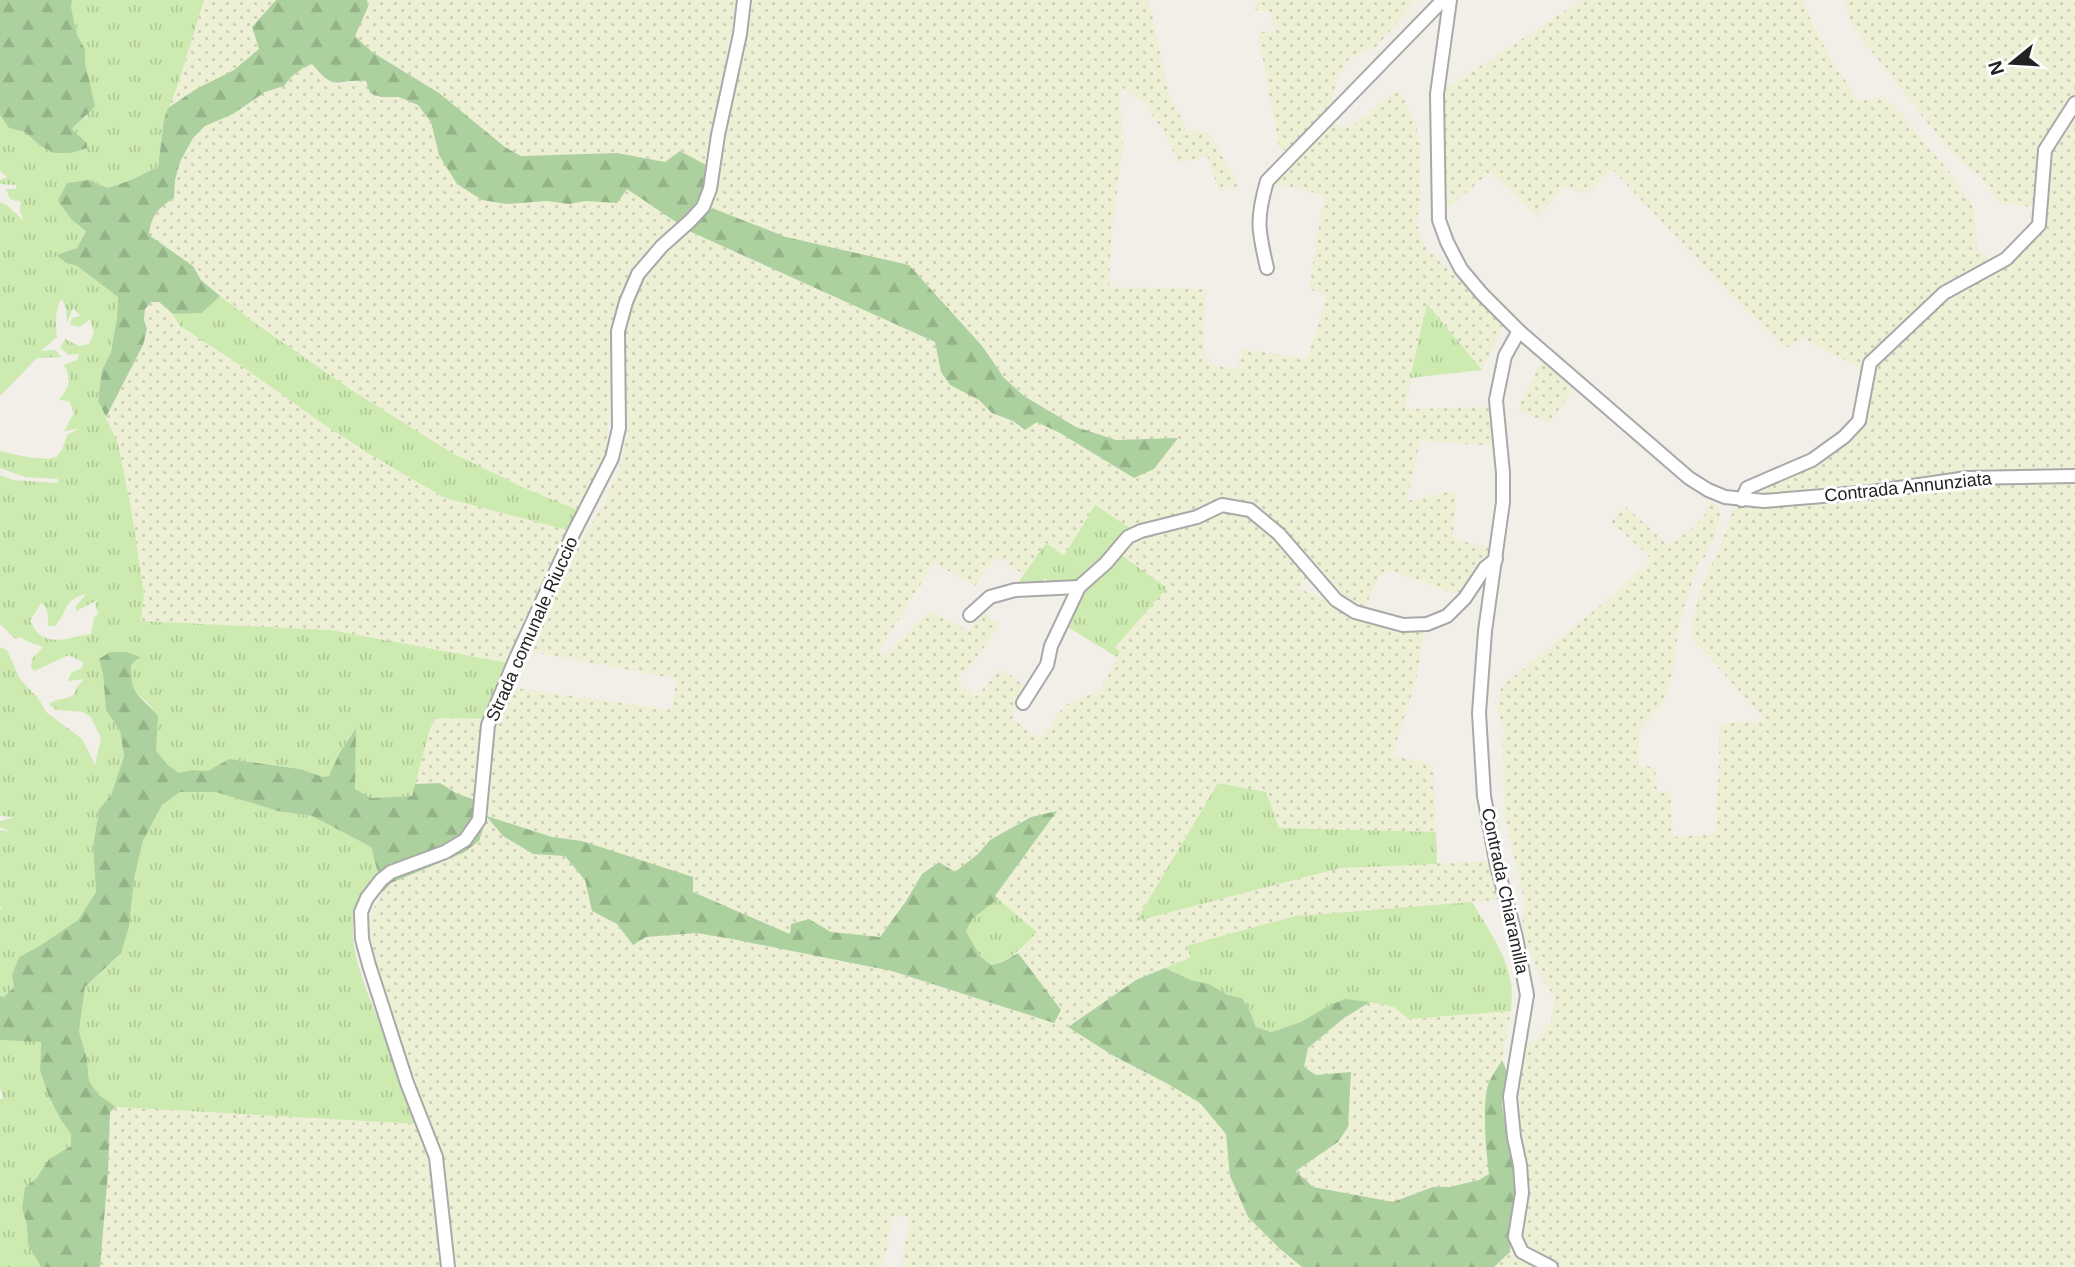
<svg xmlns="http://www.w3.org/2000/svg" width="2075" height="1267" font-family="Helvetica,sans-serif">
	<defs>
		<pattern id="farmland-dots" width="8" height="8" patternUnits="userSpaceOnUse" patternTransform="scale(1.75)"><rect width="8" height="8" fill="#eef0d5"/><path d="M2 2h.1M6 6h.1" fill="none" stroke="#ccceb7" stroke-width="1.8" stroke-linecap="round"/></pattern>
		<pattern id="grass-tufts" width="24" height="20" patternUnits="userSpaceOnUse" patternTransform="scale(1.75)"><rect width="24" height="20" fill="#cdebb0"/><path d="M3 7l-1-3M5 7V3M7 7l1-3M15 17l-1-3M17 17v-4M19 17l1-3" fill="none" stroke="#b0c997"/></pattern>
		<pattern id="forest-firs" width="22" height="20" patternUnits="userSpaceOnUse" patternTransform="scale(1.75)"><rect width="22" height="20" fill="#add19e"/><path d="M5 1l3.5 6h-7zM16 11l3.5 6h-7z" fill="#95b388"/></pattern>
	</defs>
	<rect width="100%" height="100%" fill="#f2efe9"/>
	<g fill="url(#farmland-dots)" fill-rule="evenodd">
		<path d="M204 0H276L252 27 260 49 234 70 196 89 168 108 177 87Z"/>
		<path d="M367 0H737L706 165 680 152 665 162 617 153 521 156 505 147 439 93 372 52 354 36 368 7Z"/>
		<path d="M750 0H1149L1168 91 1187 130 1210 133 1238 186 1219 191 1207 156 1179 163 1161 128 1142 101 1120 86 1123 146 1111 239 1109 287 1206 289 1204 355 1215 366 1237 369 1242 349 1307 359 1327 295 1309 289 1324 195 1273 183 1334 124 1349 128 1398 89 1415 120 1420 144 1421 191 1417 224 1427 250 1446 266 1503 327 1482 370 1427 305 1405 409 1491 407 1495 446 1420 441 1407 501 1456 490 1453 539 1494 548 1493 558 1484 565 1463 597 1392 571 1380 575 1363 612 1356 611 1339 599 1315 573 1305 580 1299 589 1330 601 1356 617 1404 628H1425L1416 680 1392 756 1433 764 1436 832 1279 828 1266 792 1218 783 1136 921 1341 868 1488 861 1498 900 1295 916 1186 946 1191 957 1136 980 1068 1027 1112 1055 1168 1084 1200 1103 1226 1134 1230 1176 1248 1217 1279 1248 1302 1267H901L910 1216 893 1218 883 1267H100L108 1173 110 1112 116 1107 426 1124 396 1040 367 946 365 932 368 919 383 892 391 883 463 853 479 841 486 816V804L456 793 440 783 415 784 430 729 436 718 486 719 495 722 509 687 672 710 676 679 523 650 560 570 581 541 606 499 620 467 628 428 624 329 633 298 643 275 662 252 688 231 935 342 941 372 950 385 979 400 992 413 1013 421 1025 430 1037 422 1060 433 1133 478 1154 469 1178 439 1116 440 1076 427 1024 396 1004 378 983 347 909 265 785 237 712 208 748 25ZM1095 505 1132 530 1121 540 1114 550 1167 588 1115 647 1120 653 1099 691 1065 705 1040 740 1012 718 1027 688 1001 668 976 697 957 680 971 665 1000 625 984 613 968 630 928 611 887 654 878 653 934 563 975 586 997 556 1024 575 1046 543 1064 556ZM1056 811 994 896 1037 932 1018 953 1061 1010 1053 1023 892 971 732 939 697 933 646 937 633 945 617 924 592 911 585 880 565 856 533 854 503 836 487 817 552 837 582 842 692 877V891L790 935 791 924 809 920 831 932 880 937 922 874 938 862 955 872 978 854 990 840 1031 817Z"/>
		<path d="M1255 0H1417L1375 48 1351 57 1336 79 1332 106 1288 151 1279 148 1258 32 1276 31 1269 11 1254 10Z"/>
		<path d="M1582 0H1805L1808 14 1829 56 1859 101 1881 96 1894 105 1951 174 1974 208 1977 249 1989 260 1944 283 1871 352 1863 370 1804 338 1786 348 1736 300 1612 169 1588 194 1564 188 1537 217 1490 172 1447 209 1443 90Z"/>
		<path d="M1845 0H2075V1267H1494L1510 1252 1524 1233 1527 1202V1158L1518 1113 1522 1063 1527 1042 1535 1041 1551 1021 1555 997 1542 980 1526 944 1522 924 1525 904 1505 817 1502 739 1505 732 1497 709 1501 687 1613 595 1652 559 1611 522 1626 507 1669 546 1696 525 1706 513 1710 501 1719 507 1720 519 1713 541 1705 557 1698 563 1680 620 1673 673 1665 701 1639 732V766L1655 767 1657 791H1670L1673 837 1716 834 1720 724 1765 720 1690 636 1699 593 1721 543 1733 510 1781 480 1843 445 1860 432 1877 366 1895 346 1952 294 2044 226 2047 175 2035 164V207L2000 204 1981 178 1955 156 1926 121 1857 33 1848 16Z"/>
		<path d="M312 64 337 84 355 81H366L381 97H399L418 105 431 122 439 155 507 204 547 201 569 204 586 201 617 203 627 189 679 224 650 251 632 274 616 310 613 324 611 396 606 452 580 511 529 490 452 453 353 391 256 324 201 280 193 266 149 235 151 221 160 207 174 198 175 180 181 162 193 138 205 126 233 114 265 92 284 86 291 77 303 68Z"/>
		<path d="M151 302H159L173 314 180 326 240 365 319 421 371 455 445 498 571 531 537 597 508 663 331 630 141 621 144 594 131 508 118 444 106 417 143 345 145 309Z"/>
		<path d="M1541 361 1573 389 1550 423 1519 412 1521 402Z"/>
		<path d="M1370 1002 1394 1007 1409 1019 1511 1011 1502 1060 1488 1085 1486 1130V1154L1490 1174 1479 1180 1450 1187H1433L1393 1202 1313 1187 1296 1171 1338 1143 1316 1075 1304 1067 1308 1048 1344 1018Z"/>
	</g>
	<g fill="url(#grass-tufts)" fill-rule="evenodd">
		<path d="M72 0H204L177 87 164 119 158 167 131 180 108 188 89 180 72 220 86 230 77 248 56 255 66 263 77 266 118 297 117 317 111 352 102 370 98 401 118 444 131 508 144 594 141 621 331 630 508 663 486 719 436 718 430 729 412 796 371 799 355 789V729L340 752 330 776 323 778 300 769 229 759 208 772 192 770 179 774 169 766 156 751 157 716 147 702 134 692 131 677V665L139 658 99 659 103 674 106 709 120 731 124 756 111 795 99 809 93 847 96 892 78 920 41 945 19 957 12 975 14 987 4 997 0 996V909H3L0 907V830L10 832 0 827V821L15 817 0 816V647L7 650 20 679 38 698 46 712 82 739 95 765 101 738 91 717 83 712 56 710 49 704C57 698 65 700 74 695L77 687 84 679 68 681 71 673 82 668 83 662 69 655 34 671 31 667 32 659 43 647 26 641 22 637 15 639 0 624V475L13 480 58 483V479L25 477 0 468V451C13 454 47 463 57 456 63 451 65 442 67 435L78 429 64 431 74 413 69 401 59 400C69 388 72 379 64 365L77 360 79 354 69 355 60 348 65 339 79 346 89 344 94 332 90 319 80 327 70 325 72 318 80 316 73 308 67 323 66 309 62 299C54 309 56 325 57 337L41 351 55 350 62 357 37 358 0 396V202L7 205 24 221 20 211 21 202 10 199 6 189H16V185L0 184V180L7 177 0 171V115L9 128 25 132 39 145 87 143 72 129 80 121 87 117 88 80 85 63V49L77 35 71 7ZM86 594 76 606V611L98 600 95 604 98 614 94 618 91 634C75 635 55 646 40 635 36 632 33 625 30 621L41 603C49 609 48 617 48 626H55C68 611 64 599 86 594Z"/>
		<path d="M220 296 256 324 353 391 452 453 529 490 580 511 571 531 445 498 371 455 319 421 240 365 180 326 173 314 202 313Z"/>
		<path d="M1427 304 1482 370 1410 378Z"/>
		<path d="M1095 505 1133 530 1114 550 1167 588 1115 647 1120 652 1117 657 1066 626 1077 603 1045 578 1037 587H1015L1046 543 1064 556Z"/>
		<path d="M1218 783 1266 792 1279 828 1436 832 1437 864 1341 868 1136 921Z"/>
		<path d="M180 792H215L278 811 312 816 371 847 378 874C364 891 353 908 353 932 353 958 368 995 378 1019 391 1055 403 1090 419 1124L116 1107 98 1094 89 1081 87 1059 79 1031 85 987 121 953 134 879 143 841 162 805Z"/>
		<path d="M998 899 1037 932C1023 947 1011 960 991 965L980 956 966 931 972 919Z"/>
		<path d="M1472 902C1487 927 1506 953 1511 983 1513 992 1511 1002 1511 1011L1409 1019 1394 1007 1370 1002 1328 1006 1301 1022 1271 1032 1256 1027 1249 1009 1242 998 1228 995 1209 984 1191 980 1165 968 1191 957 1186 946 1295 916Z"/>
		<path d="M0 1040 41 1041 40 1071 49 1097 61 1120 71 1134V1146L49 1159 36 1179 25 1188 22 1208 27 1225 28 1243 41 1267H0V1099L3 1098 0 1088Z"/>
	</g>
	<g fill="url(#forest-firs)">
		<path d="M0 0H72L71 7 77 35 85 49V63L95 106C88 115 79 121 72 129L87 143V148L71 153H55L39 145 25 132 9 128 0 115Z"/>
		<path d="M276 0H367L368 7 355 36 372 52 439 93 505 147 521 156 617 153 665 162 680 151 706 165C705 195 697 202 679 224L627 189 617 203 586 201 569 204 547 201 507 204 482 200 457 184 439 155 431 122 418 105 399 97H381L370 93 366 81C333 79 337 93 312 64L303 68 291 77 284 86 265 92 233 114 205 126 193 138 180 162 175 180 174 198C158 208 151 216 149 235L193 266 201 280 220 296 202 313 173 314 159 302H151L145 309 144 320 147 329 143 345 106 417 98 401 102 370 111 352 117 317 118 297 77 266 66 263 56 255 77 248 86 231 72 220 58 201 67 183 89 180 108 188 131 180 158 167 164 119 168 108 196 89 234 70 259 49 252 27Z"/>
		<path d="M712 208 786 237 909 265 983 347 1004 378 1024 396 1076 427 1116 440 1178 438 1154 469 1134 478 1060 433 1037 422 1025 430 1013 421 992 413 979 400 950 385 941 372 935 342 689 231Z"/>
		<path d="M110 652H126L140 657 131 665C130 697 140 694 158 716L156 751 169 766 179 773 192 770 208 771 229 759 300 769 323 777 329 776 340 752 356 728 355 789 371 798 412 796 415 784 440 783 456 793 486 804 487 816 552 837 582 841 693 877V892L790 934 791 924 809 919 831 932 880 937 906 901 922 874 939 862 955 872 978 854 990 840 1031 817 1057 811 995 896 998 899 972 919 966 931 980 956 991 965 1002 962 1018 953 1061 1010 1054 1023 892 971 732 939 697 933 646 937 633 945 617 924 592 911 585 880 565 856 533 854 503 836 487 817 479 841 463 853 391 883 383 892 371 847 312 816 278 811 215 792H180L162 805 143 841 134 879 129 926 121 953 85 987 79 1031 87 1059 89 1081 98 1094 116 1107 110 1112 108 1173 100 1267H41L28 1244 27 1225 22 1208 25 1187 36 1179 49 1159 71 1146V1134L61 1120 49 1097 40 1071 41 1042 0 1040V996L4 997 14 987 12 975 19 957 41 945 78 920 96 892 93 847 99 809 111 795 124 756 120 731 106 710 103 674 99 659Z"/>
		<path d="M1165 968 1191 980 1209 984 1228 995 1242 998 1249 1009 1256 1027 1271 1032 1301 1022 1328 1006 1345 999 1370 1002 1344 1018 1308 1048 1304 1067 1316 1075 1351 1072 1348 1127 1338 1142 1296 1171 1313 1187 1393 1202 1433 1187H1450L1479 1180 1489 1174C1486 1152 1482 1105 1488 1085 1491 1076 1498 1068 1502 1060L1507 1072 1502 1104 1506 1130 1516 1175 1510 1252 1494 1267H1302L1279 1248 1248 1217 1230 1176 1226 1134 1200 1103 1168 1084 1112 1055 1068 1027 1136 980Z"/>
	</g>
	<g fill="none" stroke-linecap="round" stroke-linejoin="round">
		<g stroke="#a9a9a9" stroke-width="16">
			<g id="street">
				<path d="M1450 0 1437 94 1439 220 1447 242 1461 269 1482 294 1519 331 1689 478 1708 490 1725 497 1764 501 1871 492 1967 478 2075 476"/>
				<path d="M1267 268C1258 230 1256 219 1267 181L1443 0"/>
				<path d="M1519 331 1505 356 1496 400 1503 473V502L1485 631 1479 713 1484 796 1497 866 1516 937 1527 995 1510 1097 1514 1137 1520 1165 1522 1193 1515 1237 1522 1252 1551 1267"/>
				<path d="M1742 500 1747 488 1812 460 1844 437 1859 421 1870 363 1944 293 2006 259 2039 225 2045 150 2075 103"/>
				<path d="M970 615 990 597 1015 590 1079 587"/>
				<path d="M1023 703 1047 665 1051 646 1079 587 1106 563 1128 537 1141 531 1197 517 1222 505 1250 510 1279 534 1336 600 1355 612 1403 625 1427 624 1447 616 1465 598 1485 568 1496 559"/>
				<path d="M448 1267 436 1157 407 1083 369 965 362 939 361 912 367 898 381 880 391 872 445 852 465 840 479 820 488 725 516 658 573 534 612 458 619 428 618 331 626 302 638 274 662 246 690 221 703 207 710 189 718 135 740 34 744 0"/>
			</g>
		</g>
		<use href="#street" stroke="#fff" stroke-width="12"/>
	</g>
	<g text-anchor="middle" stroke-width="6" stroke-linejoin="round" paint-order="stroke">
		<g font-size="18" fill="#222" stroke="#fff">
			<text transform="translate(1908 487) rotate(-6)" y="6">Contrada Annunziata</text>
			<text transform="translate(532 629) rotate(-66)" y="6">Strada comunale Riuccio</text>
			<text transform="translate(1505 891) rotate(78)" y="6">Contrada Chiaramilla</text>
		</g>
	</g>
	<g transform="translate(2012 63) rotate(252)" stroke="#ffffff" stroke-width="5" paint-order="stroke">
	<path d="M0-5L12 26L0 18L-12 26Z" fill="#222222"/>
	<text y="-10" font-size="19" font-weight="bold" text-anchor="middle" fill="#222222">N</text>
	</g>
</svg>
